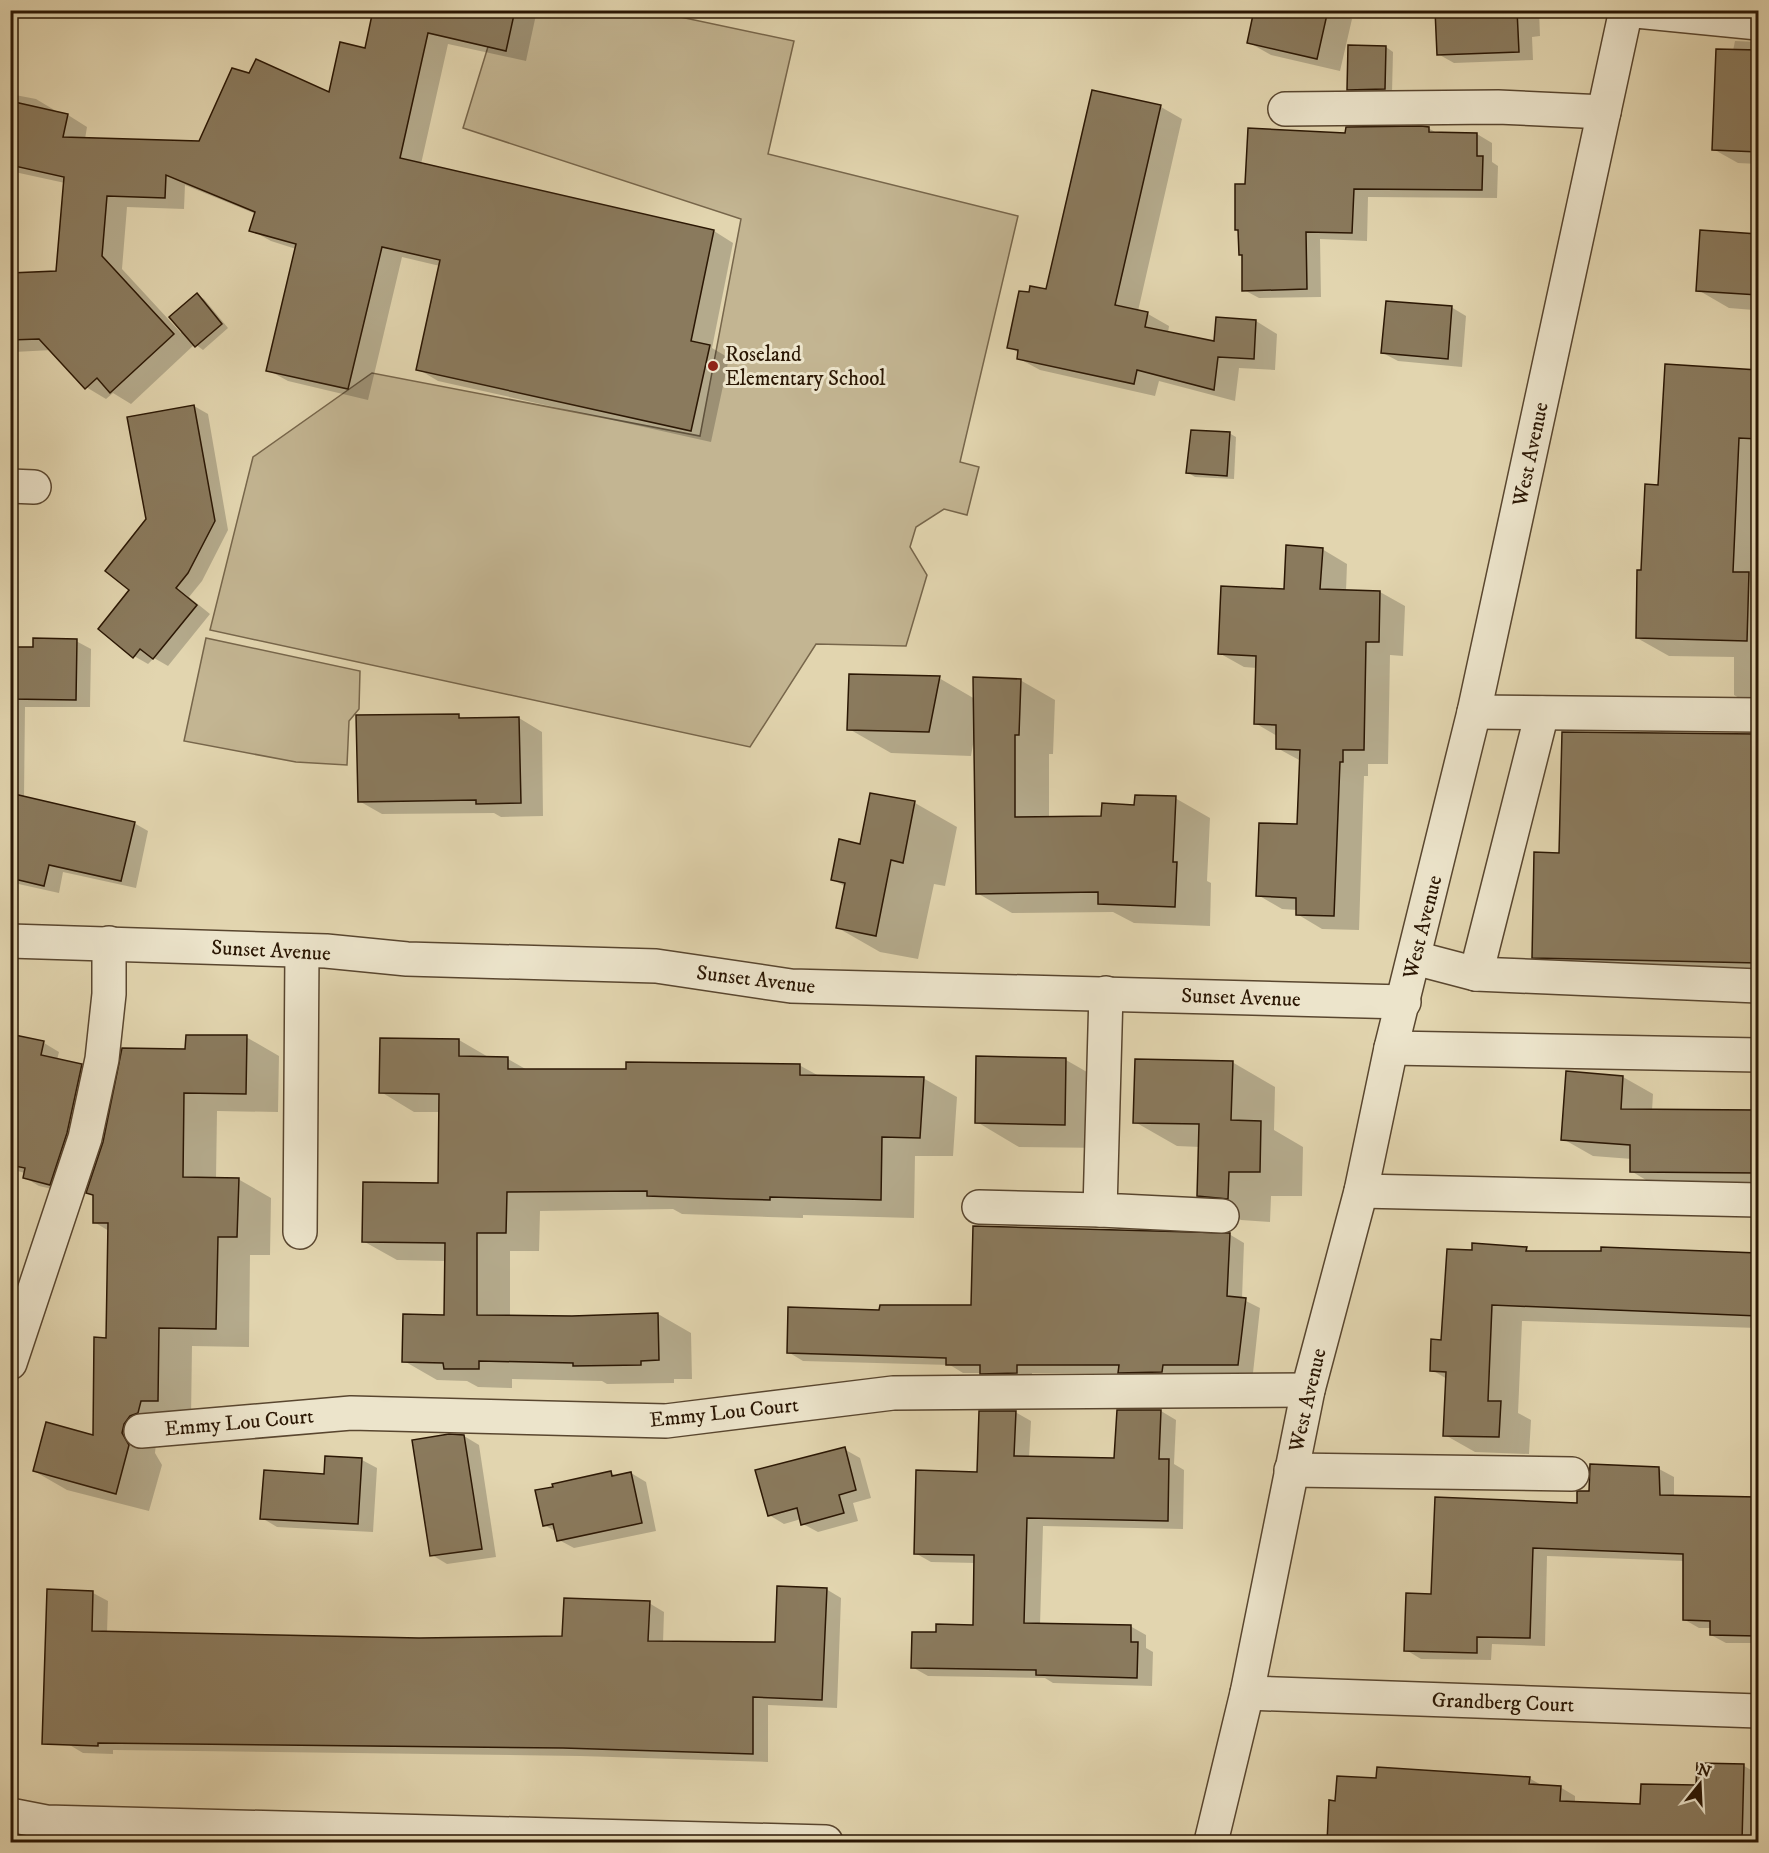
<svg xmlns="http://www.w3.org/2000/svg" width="1769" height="1853" font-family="'IM FELL DW Pica',serif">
	<rect width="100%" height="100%" fill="#e2d5af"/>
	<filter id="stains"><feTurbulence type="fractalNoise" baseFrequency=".00333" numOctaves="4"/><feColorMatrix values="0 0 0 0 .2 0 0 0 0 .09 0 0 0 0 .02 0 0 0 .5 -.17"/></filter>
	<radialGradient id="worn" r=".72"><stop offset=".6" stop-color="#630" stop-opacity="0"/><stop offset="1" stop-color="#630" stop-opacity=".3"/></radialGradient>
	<g fill="#c3b592" stroke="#77664b" stroke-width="1.5">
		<path d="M499 11H652L794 41 768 154 1018 216 960 462 979 467 967 515 944 509 916 527 910 547 927 575 906 646 816 644 750 747 210 630 253 457 372 373 700 436 741 219 463 128Z"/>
		<path d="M206 638 360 671 359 709 349 721 347 765 296 762 184 741Z"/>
	</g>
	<g fill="#0003">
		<path d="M375 10H537L526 61 448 44 421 164 714 231 733 243 712 348 729 358 711 442 438 381 418 369 440 266 402 257 368 400 288 381 268 370 296 249 271 241 251 230 256 214 185 185 184 209 127 207 122 269 181 333 197 295 204 299 228 328 203 350 195 344 131 404 113 393 106 399 86 387 52 350 14 352 15 374H10V274L57 272 65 183 10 171V94L36 99 56 111V113L68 115 87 127 85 139 200 142 330 94 366 49Z"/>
		<path d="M1256 10H1349L1347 17 1352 19 1340 71 1271 55 1248 42Z"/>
		<path d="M1436 10H1539L1540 36 1532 37 1533 60 1454 63 1438 54Z"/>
		<path d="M1735 41 1758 42V164L1738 163 1713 149Z"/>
		<path d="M1350 46 1386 47 1393 52 1392 93H1355L1348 89Z"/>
		<path d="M1161 107 1182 119 1138 311 1148 314 1169 326 1168 333 1216 342 1217 319 1256 321 1277 334 1275 370 1239 368 1235 401 1159 381 1155 396 1040 370 1018 358 1019 353 1009 347 1047 291Z"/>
		<path d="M1428 128 1437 133 1477 134 1492 143V162L1498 166 1497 198 1368 197 1367 241 1320 239 1321 297 1259 298 1244 290 1243 256 1240 254 1247 185 1347 135Z"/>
		<path d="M1701 232 1758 235V709L1734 695V657L1669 656 1637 638 1642 572 1659 486 1754 371V310L1729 308 1698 290Z"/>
		<path d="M1451 307 1466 316 1462 367 1398 361 1383 353Z"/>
		<path d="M194 406 208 414 228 530 202 581 189 597 210 614 168 666 154 658 148 664 134 656 132 590 148 520Z"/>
		<path d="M1229 433 1236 437 1234 479 1195 477 1187 472Z"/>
		<path d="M1322 549 1347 564 1346 591 1380 592 1405 606 1403 656 1390 655 1388 764H1368V776H1364L1359 930 1322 929 1297 914V910L1282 909 1258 895 1298 825 1301 761 1277 748V736L1255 723 1257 668 1244 667 1219 653 1285 590Z"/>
		<path d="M76 641 91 649 90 707H25L24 798 134 823 148 831 136 888 63 872 59 893 14 883 10 885V648H34Z"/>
		<path d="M939 678 975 699 1020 680 1055 700 1053 754H1049V818H1103L1136 806 1175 798 1210 818 1207 881 1211 883 1210 926 1134 923 1113 912 1012 913 977 893 974 739 971 756 891 753 849 729Z"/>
		<path d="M458 716 465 720 519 718 542 732 543 816 501 817 494 813 382 814 359 801Z"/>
		<path d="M1563 733 1758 735V980L1565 975 1533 957 1561 854Z"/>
		<path d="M915 803 957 827 945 886 934 884 918 959 880 952 838 928 846 887 832 879 861 846Z"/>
		<path d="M10 1036 44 1043 59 1052 57 1060 81 1066 96 1074 65 1192 39 1186 24 1177 25 1173 10 1169Z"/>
		<path d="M246 1037 279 1056 278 1112 217 1111 216 1179H238L271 1198 270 1255H250L249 1347 192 1346 191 1419 156 1443 155 1453 162 1465 149 1511 67 1490 34 1471 94 1437 108 1339 109 1231 94 1222 95 1197 88 1193 187 1051Z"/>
		<path d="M459 1040 490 1058 508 1059 529 1071 799 1065 819 1076 923 1078 957 1097 953 1156H915L914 1218 803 1215V1218L768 1217 682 1214 673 1209 540 1211 539 1251H510V1317L658 1314 691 1333 692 1379H674V1383L607 1384 602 1381 512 1379V1388L478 1387 467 1381 437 1380 404 1361 446 1317V1261L397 1260 363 1241 439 1184 440 1112H414L381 1092Z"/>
		<path d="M978 1058 1066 1060 1108 1084 1107 1148 1019 1147 977 1122Z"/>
		<path d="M1232 1062 1275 1087 1274 1130 1303 1147 1302 1196H1271L1270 1222 1241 1220 1198 1195 1200 1147 1177 1146 1135 1122Z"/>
		<path d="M1568 1072 1623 1077 1653 1094 1652 1111H1758V1189H1661L1631 1171 1632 1159 1593 1156 1563 1139Z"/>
		<path d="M1229 1234 1244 1243 1242 1299 1260 1308 1253 1373H1177V1380H1135L1121 1373H1032V1381H997L981 1373H963L950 1365 803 1361 788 1352 881 1311 972 1306Z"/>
		<path d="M1526 1249 1534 1253 1758 1255V1328L1522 1321 1518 1413 1531 1420 1529 1454 1475 1452 1445 1435 1447 1379 1432 1370 1442 1341Z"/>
		<path d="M1161 1411 1176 1420 1174 1464 1184 1470 1183 1529 1043 1526 1040 1625 1130 1626 1146 1635V1648L1153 1652 1152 1686 1053 1683 1045 1678 928 1676 912 1667 937 1634 975 1626 976 1563 931 1562 915 1553 978 1474 1015 1412 1031 1421 1029 1458 1116 1460Z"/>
		<path d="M464 1436 479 1445 496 1557 447 1564 432 1555Z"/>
		<path d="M844 1449 860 1458 871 1498 853 1503 858 1521 818 1532 803 1524 801 1519 784 1524 769 1515Z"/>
		<path d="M362 1460 377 1468 373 1532 277 1527 262 1518 325 1476Z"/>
		<path d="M1659 1469 1674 1477V1497L1758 1499V1643H1726L1711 1635V1628H1699L1685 1620V1561L1547 1556 1545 1646 1492 1644 1491 1660 1421 1659 1406 1650 1433 1595 1578 1505 1590 1492Z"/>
		<path d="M611 1473 616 1476 631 1473 646 1482 656 1531 574 1548 559 1540 557 1532 544 1525Z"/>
		<path d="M826 1589 841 1598 837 1708 768 1705V1762L580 1756 113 1750V1754L83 1753 68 1744 93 1593 108 1601 107 1633 419 1640 564 1638 649 1603 664 1612 663 1643H776Z"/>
		<path d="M1744 1766 1758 1774V1842H1328L1331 1802 1337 1803 1378 1780 1529 1778 1543 1786 1560 1787 1575 1796V1803L1642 1806 1698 1787Z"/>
	</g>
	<g fill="#8a7a5d" stroke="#2b1704" stroke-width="1.5">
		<path d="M373 10H515L506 51 428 33 400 158 714 230 691 341 710 345 691 431 416 370 440 260 382 247 348 389 266 371 296 244 249 231 255 212 166 175 165 198 107 196 102 256 174 334 110 393 97 378 85 389 39 339 10 340V273L56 271 64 177 10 165V101L68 114 63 137 199 141 232 68 249 73 256 59 329 92 340 42 365 48Z"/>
		<path d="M1254 10H1328L1317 59 1247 43Z"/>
		<path d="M1435 10H1517L1519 52 1437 55Z"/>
		<path d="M1348 45 1386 46 1385 89 1347 90Z"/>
		<path d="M1716 49 1758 50V152L1712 150Z"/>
		<path d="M1092 90 1161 105 1115 305 1148 312 1145 327 1214 341 1216 317 1256 320 1254 359 1218 357 1214 390 1137 370 1134 384 1017 359 1018 350 1007 348 1019 291 1029 292 1030 286 1046 289Z"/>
		<path d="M1421 126 1429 127V132L1477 133V156H1483L1482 190 1354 189 1352 233 1306 232 1307 289 1242 291V255H1239L1238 230H1235V184H1245L1248 128 1345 133 1346 127Z"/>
		<path d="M1700 230 1758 234V295L1696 291Z"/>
		<path d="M197 293 222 324 195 347 169 317Z"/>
		<path d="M1386 301 1452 306 1448 359 1381 353Z"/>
		<path d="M1665 364 1758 370V439L1739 438 1733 572H1749L1747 641 1636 638 1637 570H1641L1645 484 1658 485Z"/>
		<path d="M194 405 215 521 188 573 176 588 197 605 153 659 140 649 133 658 98 629 129 590 105 571 146 519 127 417Z"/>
		<path d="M1191 430 1230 432 1227 476 1186 473Z"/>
		<path d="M1286 545 1323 548 1320 589 1380 591 1379 642H1366L1364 750H1343V762H1340L1334 916 1296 915V898L1256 896 1259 823 1297 824 1300 750 1276 749V725L1254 724 1256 656 1218 654 1221 586 1284 589Z"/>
		<path d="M33 638 77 639 76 700 10 699V647H33Z"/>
		<path d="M849 674 940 676 929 732 847 730Z"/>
		<path d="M973 677 1021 679 1019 735H1015V817L1101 816 1102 803 1134 805 1135 795 1176 796 1173 862H1177L1175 907 1098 904V892L976 894Z"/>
		<path d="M459 714V718L519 717 521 803 476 804V800L358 802 356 715Z"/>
		<path d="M1562 732 1758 734V963L1532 958 1534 852 1559 853Z"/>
		<path d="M10 793 135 822 121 881 49 865 44 886 10 878Z"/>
		<path d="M870 793 915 801 903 863 891 860 876 936 836 928 845 883 831 880 839 839 860 844Z"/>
		<path d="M10 1034 44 1041 41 1055 82 1064 67 1133 50 1185 23 1178 25 1168 10 1165Z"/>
		<path d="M186 1035H247L246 1094 184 1093 183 1177 239 1178 237 1237H218L216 1329 159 1328 158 1401H141L138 1413 130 1416 124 1424 122 1433 129 1445 116 1494 33 1471 46 1422 93 1435 94 1337 106 1338 108 1223H93V1195L86 1193 103 1142 122 1048 185 1049Z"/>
		<path d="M380 1038 459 1039V1056L508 1057V1069H626V1062L800 1064V1075L924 1077 920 1138 882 1137 881 1200 770 1197V1200L733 1199 647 1196V1191L507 1192 506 1233H477V1315L572 1316 658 1313 659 1360 641 1361V1365L573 1366V1363L479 1361V1369H444L443 1363 402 1362 403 1314 444 1315 445 1243 362 1242 363 1182 438 1183 439 1094 379 1093Z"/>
		<path d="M976 1056 1066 1058 1065 1125 975 1123Z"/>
		<path d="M1135 1059 1233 1061 1231 1120 1261 1121 1260 1172H1229L1228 1199 1197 1196 1199 1124 1133 1123Z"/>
		<path d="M1566 1071 1623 1076 1621 1109 1758 1110V1173L1630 1172V1145L1561 1140Z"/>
		<path d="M973 1226 1230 1233 1227 1296 1246 1298 1238 1365H1163L1162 1372 1118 1373 1119 1365H1017V1373L980 1374V1365H946V1358L787 1353 788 1307 879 1310 880 1305H971Z"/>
		<path d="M1472 1243 1527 1247 1526 1251H1601V1247L1758 1253V1316L1492 1305 1488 1401H1501L1499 1437 1443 1436 1446 1372 1430 1371 1431 1339 1441 1340 1447 1249 1472 1250Z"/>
		<path d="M1117 1410H1161L1159 1459H1169L1168 1521 1027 1518 1024 1623 1131 1625V1642H1138L1137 1678 1036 1675V1670L911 1668 912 1632H936V1624L973 1625 974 1555 914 1554 916 1470 977 1472 979 1411H1016L1014 1456 1114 1458Z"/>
		<path d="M449 1434 464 1435 482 1549 430 1556 412 1440Z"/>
		<path d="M845 1447 856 1490 839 1495 844 1513 801 1525 797 1508 768 1516 755 1470Z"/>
		<path d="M325 1456 362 1458 358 1524 260 1519 264 1470 324 1474Z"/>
		<path d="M1590 1464 1659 1467 1660 1495 1757 1497V1636L1710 1635V1621L1683 1620V1554L1533 1548 1530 1638 1477 1637V1653L1404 1651 1406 1593 1431 1594 1435 1497 1577 1503V1491H1589Z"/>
		<path d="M611 1471 612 1476 631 1472 642 1523 557 1541 553 1524 543 1526 535 1490 553 1487 552 1484Z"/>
		<path d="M777 1586 827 1588 822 1700 753 1697V1754L563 1748 98 1743V1746L42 1744 47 1589 93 1591 92 1631 419 1638 562 1636 564 1598 650 1601 648 1641 775 1642Z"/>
		<path d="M1697 1763 1744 1764 1742 1842H1327L1329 1800 1335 1801 1337 1776 1376 1778 1377 1767 1530 1777 1529 1784 1561 1786 1560 1801 1640 1804 1641 1784 1696 1785Z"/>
	</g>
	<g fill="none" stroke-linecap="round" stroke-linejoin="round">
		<g stroke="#59462f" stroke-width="36">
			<g id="minor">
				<path d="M1285 109 1498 107 1604 112"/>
				<path d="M10 486 34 487"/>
				<path d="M1474 712 1758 715"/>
				<path d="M10 941 326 951 407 959 656 966 791 986 1404 1002"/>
				<path d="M1415 958 1476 974 1758 986"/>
				<path d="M1476 974 1542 713"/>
				<path d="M1106 993 1100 1210 1222 1216"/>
				<path d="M1391 1048 1758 1055"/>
				<path d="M1361 1191 1758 1200"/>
				<path d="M979 1207 1100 1210"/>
				<path d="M300 1232 302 951"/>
				<path d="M10 1363 85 1138 102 1059 109 994V943"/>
				<path d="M141 1431 351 1413 666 1421 893 1393 1308 1390"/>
				<path d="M1291 1470 1572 1474"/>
				<path d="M1247 1693 1758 1711"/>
				<path d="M10 1815 46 1822 826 1842"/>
				<path d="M1211 1842 1247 1693 1308 1390 1361 1191 1391 1048 1474 712 1626 10 1758 23"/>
			</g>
		</g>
		<use href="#minor" stroke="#ece4cb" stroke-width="33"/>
	</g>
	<circle fill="#8f2418" stroke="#ece4cb" stroke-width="2" cx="713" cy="366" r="6"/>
	<g text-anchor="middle" stroke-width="6" stroke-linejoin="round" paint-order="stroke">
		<g font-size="21" fill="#2b1704" stroke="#ece4cb" text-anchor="start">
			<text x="725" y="361">Roseland<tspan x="725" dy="24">Elementary School</tspan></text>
		</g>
		<g font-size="21" fill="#2b1704" stroke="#ece4cb">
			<text transform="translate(1530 454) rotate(-78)" y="7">West Avenue</text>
			<text transform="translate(1422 927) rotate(-76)" y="7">West Avenue</text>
			<text transform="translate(271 950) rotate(3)" y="7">Sunset Avenue</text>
			<text transform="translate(756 979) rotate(7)" y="7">Sunset Avenue</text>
			<text transform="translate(1241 997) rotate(2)" y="7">Sunset Avenue</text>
			<text transform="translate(1307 1400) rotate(-77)" y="7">West Avenue</text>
			<text transform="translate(724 1412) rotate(-6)" y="7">Emmy Lou Court</text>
			<text transform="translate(239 1422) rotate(-5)" y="7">Emmy Lou Court</text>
			<text transform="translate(1503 1702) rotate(2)" y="7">Grandberg Court</text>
		</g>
	</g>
	<rect width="1769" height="1853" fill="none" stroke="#e2d5af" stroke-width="36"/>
	<rect x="12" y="12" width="1745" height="1829" fill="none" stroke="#2b1704" stroke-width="3"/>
	<rect x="18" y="18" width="1733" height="1817" fill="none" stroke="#2b1704" stroke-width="1.5"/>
	<g transform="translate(1700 1784) rotate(18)" stroke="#ece4cb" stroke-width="4.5" paint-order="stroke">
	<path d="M0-4.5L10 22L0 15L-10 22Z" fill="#2b1704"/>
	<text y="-9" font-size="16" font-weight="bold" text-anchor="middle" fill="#2b1704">N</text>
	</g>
	<rect width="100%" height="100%" filter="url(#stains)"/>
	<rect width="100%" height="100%" fill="url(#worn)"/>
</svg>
